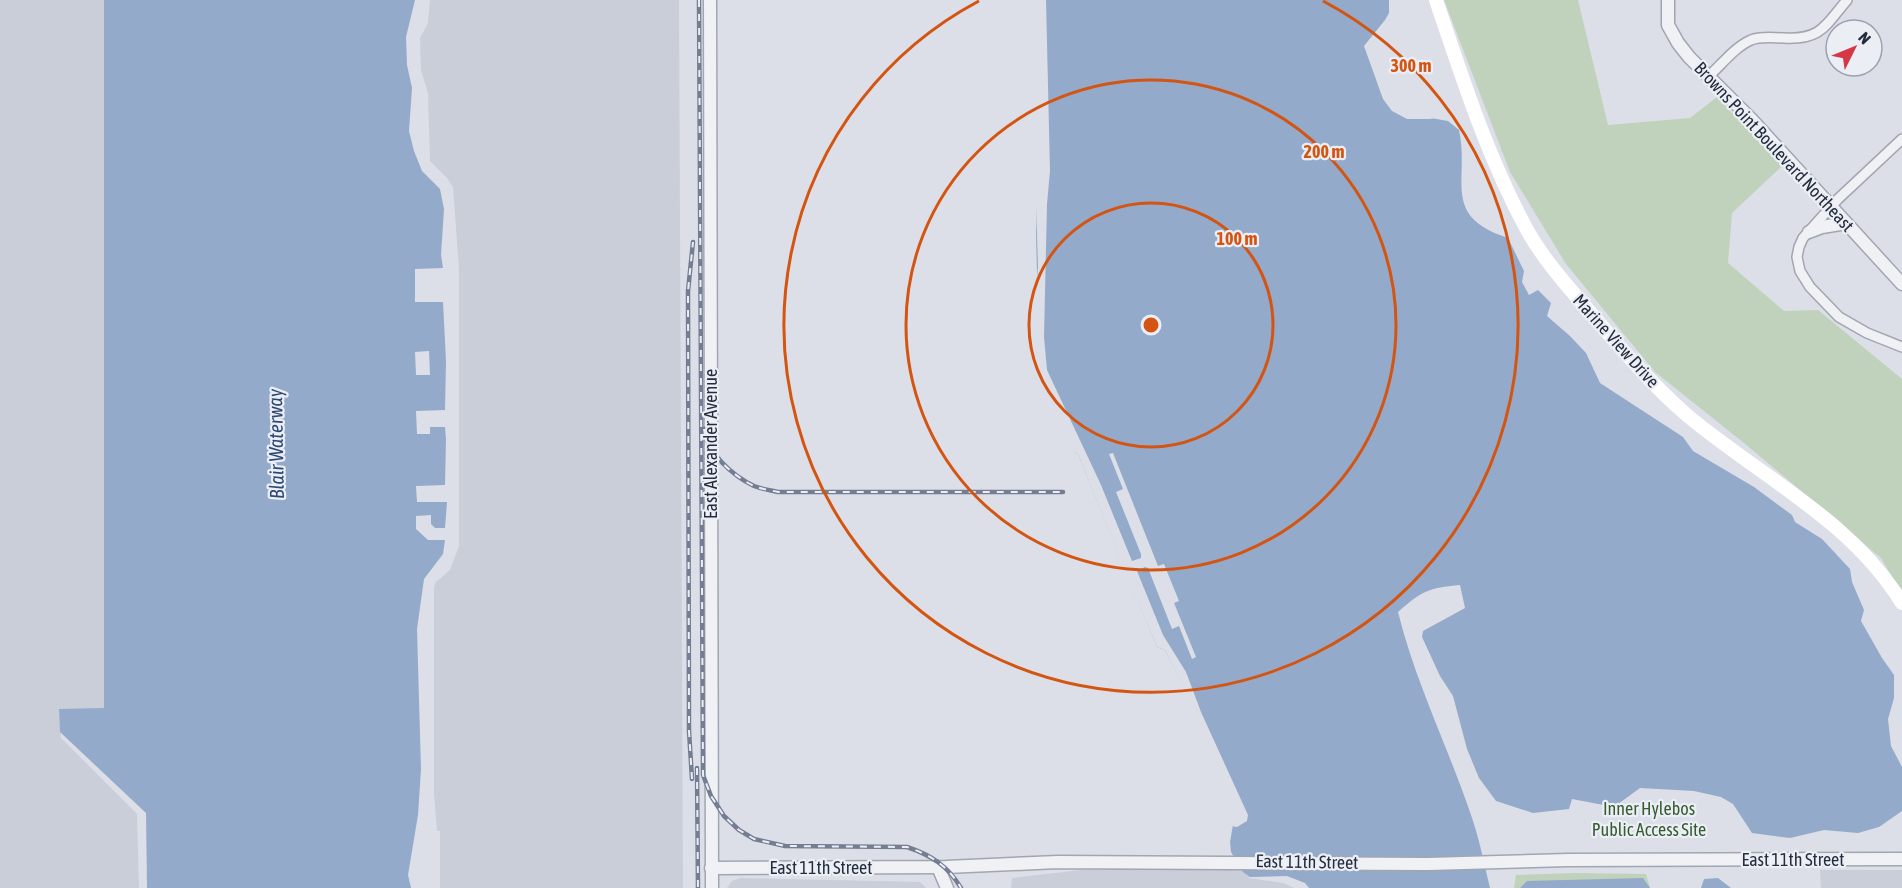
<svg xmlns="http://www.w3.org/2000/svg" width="1902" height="888" font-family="'Asap Condensed',sans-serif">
	<rect width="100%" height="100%" fill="#dcdfe7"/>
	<g fill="#caced9">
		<path d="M0 0H104V709L59 710 61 738 137 814 139 888H0Z"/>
		<path d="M392 0H679L683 888H440V831H437L434 793V580L427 162Z"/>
		<path d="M1175 867 1241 868 1280 880 1296 888H1011L1012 878 1081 870Z"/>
		<path d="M1820 870H1902V888H1821Z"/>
		<path d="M740 878 920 882 926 888H727L732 881Z"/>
	</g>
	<g fill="#c0d2bc">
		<path d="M1444 0H1578L1608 125 1690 118 1717 97 1782 166 1732 213 1728 263 1784 311 1818 310 1902 379V594L1881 558 1744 443 1655 372 1566 264 1510 172Z"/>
		<path d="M1575 873 1646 874 1650 888H1514L1516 875Z"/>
	</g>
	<g fill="#94aaca">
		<path d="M104 0H427L417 38 427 162 449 185 456 501 440 576 429 592 427 848 429 888H147L146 813 60 732 59 709 104 708Z"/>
		<path d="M1037 0H1392V14L1372 44 1370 55 1390 103 1402 113 1448 121 1459 130C1470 181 1440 216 1508 238L1524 271 1522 282 1529 295 1538 290 1551 303 1547 316 1570 336 1586 353 1600 383 1683 437 1693 451 1754 487 1792 515 1795 522 1822 539 1850 569 1852 582 1864 610 1861 621 1882 658 1894 675V698L1888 719 1891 746 1902 767V811L1879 827 1858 833 1824 830 1790 838 1752 833 1733 804 1721 797 1694 791 1640 788 1614 807 1572 799 1569 809 1533 813 1496 801 1479 778 1467 749 1453 696 1440 676 1422 637 1423 631 1465 608 1460 585C1428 588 1422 591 1398 612 1415 681 1447 745 1470 812 1479 837 1484 863 1490 888H1296L1280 880 1250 877 1243 872 1231 852 1230 842 1235 813 1183 685 1165 650 1157 647 1078 454 1075 453 1039 352 1036 234 1037 189 1041 163Z"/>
		<path d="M1643 878 1650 888H1520L1527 881Z"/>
		<path d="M1718 878 1731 888H1701L1704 879Z"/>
	</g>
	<g fill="#dcdfe7">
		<path d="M415 0H430L428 23 420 38 421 70 428 93 430 161 447 178 453 187 459 269V546L450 570 436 582 432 592 433 830 428 863 432 888H411L408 875 418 815 421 769 417 629 424 579 443 554 445 540H428L416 529V516L431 515V524L435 528H445L447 502H417L416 486 445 485 446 439 445 427H430V434H417L416 411 445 410 446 361 443 302H415V269L443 268 441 255 444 209 440 189 422 171 414 151 409 131 412 88 407 65 406 37Z"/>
		<path d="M1035 0H1046L1050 171 1047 204 1044 337 1047 370 1101 485 1132 561 1141 558V554L1116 492 1123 489 1109 454 1113 453 1158 566 1164 564 1179 601 1174 603 1196 657 1192 659 1179 626 1172 629 1148 568 1145 567 1137 571 1163 635 1186 672 1201 712 1248 815 1247 821 1237 827 1231 826 1234 818 1194 727 1179 685 1180 680 1165 650 1157 647 1127 575 1124 576 1121 566 1123 565 1078 454 1075 453 1033 363 1036 352 1035 300 1038 267 1035 170 1038 162Z"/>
		<path d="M1389 0H1395V15L1387 32 1375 45 1373 55 1393 101 1404 110 1439 117 1430 119H1407L1392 111 1383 99 1364 46 1385 20 1389 13Z"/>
		<path d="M429 351 430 375H416L415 352Z"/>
		<path d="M1287 876 1305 883 1309 888H1294L1284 883 1248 878 1250 877Z"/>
	</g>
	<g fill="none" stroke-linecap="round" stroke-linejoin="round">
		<g stroke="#a1a6b1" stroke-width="12">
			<g id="minor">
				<path d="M1709 76C1722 64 1735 47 1751 40 1761 36 1773 38 1784 38 1821 40 1825 26 1847 0"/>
				<path d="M1902 139 1838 199 1803 238 1799 247 1797 257 1800 271 1810 287 1839 317 1867 333 1902 347"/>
			</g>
		</g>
		<g stroke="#a1a6b1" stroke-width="15">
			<g id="tertiary">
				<path d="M710 0 712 888"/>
				<path d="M1668 0V25L1678 43 1689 57 1752 120 1902 284"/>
				<path d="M1809 232 1822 227 1846 223"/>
				<path d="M938 867 947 888"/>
				<path d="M711 868 946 867 1058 862 1428 864 1568 860 1902 859"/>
			</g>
		</g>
		<use href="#minor" stroke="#eff1f5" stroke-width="9"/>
		<use href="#tertiary" stroke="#eff1f5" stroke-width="12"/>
		<path stroke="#fff" stroke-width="14" d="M1436 0C1462 77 1487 156 1526 228 1544 261 1570 289 1595 318 1624 352 1654 387 1688 416 1761 477 1851 520 1902 603"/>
		<g stroke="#747d92" stroke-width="4.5">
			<g id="rail">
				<path d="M699 0 703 775 711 796 724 816 739 830 754 839 785 846 907 847C931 855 948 866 961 888"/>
				<path d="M704 429C707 453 733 476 754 486 761 489 770 490 778 492H1063"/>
				<path d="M697 768 698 888"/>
				<path d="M692 779 689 731 688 291 693 242"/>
			</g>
		</g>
		<use href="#rail" stroke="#ebeff5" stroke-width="2" stroke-dasharray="7" stroke-linecap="butt"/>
	</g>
	<g fill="none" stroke="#d45411" stroke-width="3">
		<circle cx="1151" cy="325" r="122"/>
		<circle cx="1151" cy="325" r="245"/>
		<path d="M1323 1A367 367 0 1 1 979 1"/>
	</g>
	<g text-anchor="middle" stroke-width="4.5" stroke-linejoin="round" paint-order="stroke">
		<g font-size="18" fill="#252c3e" stroke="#ebeff5">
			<text transform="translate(1774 147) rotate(47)" y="6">Browns Point Boulevard Northeast</text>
			<text transform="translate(1616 341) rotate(48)" y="6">Marine View Drive</text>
			<text transform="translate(711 444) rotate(-90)" y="6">East Alexander Avenue</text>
			<text x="1793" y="866">East 11th Street</text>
			<text transform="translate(1307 862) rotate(1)" y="6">East 11th Street</text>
			<text x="821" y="874">East 11th Street</text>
		</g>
		<g font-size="18" fill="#365b31" stroke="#ebeff5">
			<text x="1649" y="815">Inner Hylebos<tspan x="1649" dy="21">Public Access Site</tspan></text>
		</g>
		<g font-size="20" font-style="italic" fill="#2d4874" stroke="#ebeff5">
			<text transform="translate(276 444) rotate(-91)" y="7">Blair Waterway</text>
		</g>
	</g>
	<circle cx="1151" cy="325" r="9" fill="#d45411" stroke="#ebeff5" stroke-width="3"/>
	<g font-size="18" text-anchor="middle" font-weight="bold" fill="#d45411" stroke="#ebeff5" stroke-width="4.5" stroke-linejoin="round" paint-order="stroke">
		<text x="1411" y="72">300 m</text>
		<text x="1324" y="158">200 m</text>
		<text x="1237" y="245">100 m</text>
	</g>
	<g transform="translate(1854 48) rotate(47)"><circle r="28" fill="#ebeff5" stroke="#9ca1ac" stroke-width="1.5"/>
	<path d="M0-4.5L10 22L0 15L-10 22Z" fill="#d63744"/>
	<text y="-9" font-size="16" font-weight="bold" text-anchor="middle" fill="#252c3e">N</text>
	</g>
</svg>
